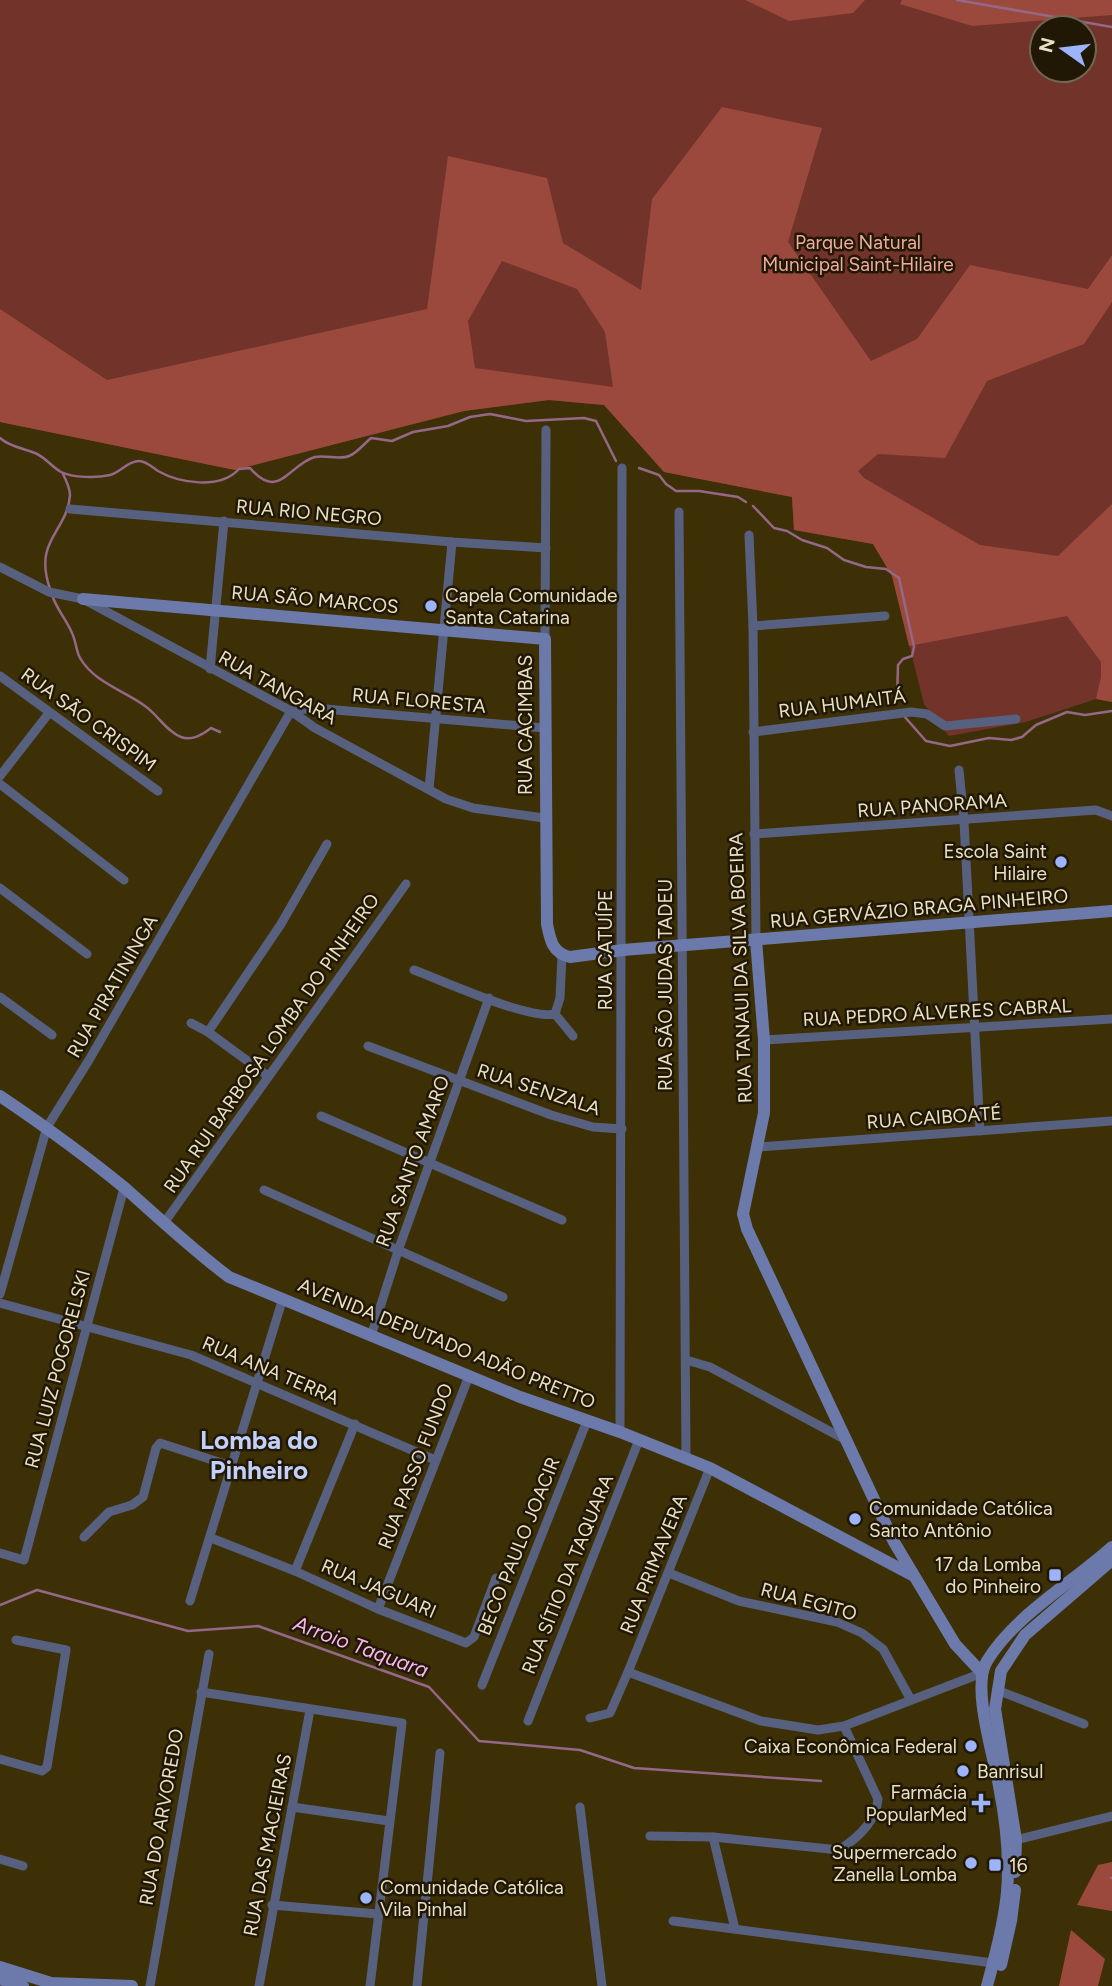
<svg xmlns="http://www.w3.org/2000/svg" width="1112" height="1986" font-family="Figtree,sans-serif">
	<rect width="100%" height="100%" fill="#3d3007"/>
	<path fill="#71332a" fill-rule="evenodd" d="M0 0H1112V702L1096 699 1026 722 949 736 924 704 892 576 873 544 794 530 792 497 664 472 604 405 549 400 464 411 235 470 0 422ZM1042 28H1084V70H1042Z"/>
	<g fill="#9b493d" fill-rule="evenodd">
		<path d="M745 0H865L853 13 789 21Z"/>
		<path d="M902 0H1112V15L972 26 900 4Z"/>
		<path d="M722 107 822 128 788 242 871 361 917 339 970 265 1088 289 1112 255V302L1084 344 987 381 945 458 878 454 858 471 864 478 980 545 1058 556 1112 504V702L1096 699 1101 677V662L1067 616 909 646 892 576 873 544 794 530 792 497 664 472 604 405 549 400 464 411 235 470 0 422V309L107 380 427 309 448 156 547 178 563 243 641 290 652 199ZM502 261 577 289 605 332 613 387 475 368 468 321Z"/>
		<path d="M1112 1862V1911L1077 1905 1098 1865Z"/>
		<path d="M1071 1930 1105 1959 1098 1986H1059Z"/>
	</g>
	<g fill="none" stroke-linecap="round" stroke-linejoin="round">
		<g stroke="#956887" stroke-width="2.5">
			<path d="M957 0 1112 27"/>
			<path d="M0 438C10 447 23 448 35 453 45 457 52 467 61 472 73 478 97 478 110 475 120 473 127 461 139 461 146 461 152 467 158 471 179 483 220 490 239 469L250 468C279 502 289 464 315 457 326 455 340 460 349 456 356 454 365 443 371 438L392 441 413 432 448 426 470 417 490 414 526 421 584 418 596 421 616 461"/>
			<path d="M639 468 659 475 666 484 676 491H699L738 497 746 502"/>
			<path d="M753 506 774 528 787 531 802 540 827 548 844 560 866 567 886 569 899 578 914 647 912 656 903 659 898 665 897 700"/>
			<path d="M50 589C33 539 67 533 70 495 70 488 66 480 63 474"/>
			<path d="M52 595C57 610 66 619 72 633 76 641 76 651 80 658 95 683 123 690 145 706 158 715 166 731 181 737 192 741 202 735 211 728L220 732"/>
			<path d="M904 716 926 741 950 746 989 738 1011 740 1022 737 1036 725 1067 712 1085 715 1112 711"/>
			<path d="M0 1605 37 1590 188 1631 258 1626 429 1687 479 1741 580 1750 634 1768 821 1781"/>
			<path d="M1111 1878H1112"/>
		</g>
		<g stroke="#57617f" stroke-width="9">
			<path d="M70 509 452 542 546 548"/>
			<path d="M679 512 686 1457"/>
			<path d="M749 535 753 626 756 940"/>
			<path d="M0 567 49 592 83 599 291 711 315 728 446 799 473 808 544 818"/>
			<path d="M753 626 885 616"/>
			<path d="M545 639 546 430"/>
			<path d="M210 669 224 521"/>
			<path d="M0 676 158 791"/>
			<path d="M753 732 911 712 927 714 945 726 1016 719"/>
			<path d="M959 770 964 821 980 1131"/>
			<path d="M0 776 49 713"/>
			<path d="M0 784 124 880"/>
			<path d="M429 789 452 542"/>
			<path d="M754 834 1096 810 1112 816"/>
			<path d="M0 888 87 954"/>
			<path d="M414 970C444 981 528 1020 555 1014L573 1036"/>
			<path d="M0 997 52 1035"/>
			<path d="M555 1014 560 998 562 955"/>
			<path d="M191 1023 208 1032 268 1076"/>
			<path d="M208 1032 281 924 327 844"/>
			<path d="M764 1040 1112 1019"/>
			<path d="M368 1046 551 1115 593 1127 622 1129"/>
			<path d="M321 1116 562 1220"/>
			<path d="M759 1147 1112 1121"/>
			<path d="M264 1190 503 1297"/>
			<path d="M164 1223 406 884"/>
			<path d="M0 1294 47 1127 89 1060 291 711 313 708 545 728"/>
			<path d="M0 1303 191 1355 435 1460"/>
			<path d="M371 1336 399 1248 489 998"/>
			<path d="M686 1360 710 1367 846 1440"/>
			<path d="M620 1432 622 468"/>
			<path d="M84 1537 109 1512 132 1505 143 1497 156 1448 160 1443 231 1466"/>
			<path d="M211 1538 295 1571 378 1609 466 1643 474 1637 496 1578"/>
			<path d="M0 1553 24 1560 124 1188"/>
			<path d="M295 1571 355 1424"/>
			<path d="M669 1573 739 1601 837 1622 862 1633 883 1649 911 1700"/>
			<path d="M190 1601 283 1298"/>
			<path d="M378 1609 469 1376"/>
			<path d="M628 1672 761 1721 818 1730 844 1726 982 1673"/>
			<path d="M482 1685 587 1421"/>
			<path d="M997 1690 1084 1724"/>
			<path d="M201 1692 402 1723 370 1986"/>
			<path d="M590 1718 610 1713 628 1672 710 1468"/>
			<path d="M528 1721 639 1440"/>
			<path d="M0 1759 42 1771 47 1767 66 1650 16 1640"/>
			<path d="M292 1807 389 1821"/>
			<path d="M580 1807 602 1986"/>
			<path d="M650 1836 713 1837 839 1850C858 1838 876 1822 878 1799L844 1726"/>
			<path d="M713 1837 735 1929"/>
			<path d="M1016 1840 1112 1816"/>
			<path d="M0 1859 23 1866"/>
			<path d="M272 1905 378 1914"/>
			<path d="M673 1921 993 1963"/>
			<path d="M150 1986 209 1654"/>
			<path d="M259 1986 310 1710"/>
			<path d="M417 1986 440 1753"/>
		</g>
		<g stroke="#6b7aaa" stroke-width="12">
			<path d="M83 599 545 639 547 924C550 939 552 953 570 957L623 950 1112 911"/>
			<path d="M756 940 764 1040V1113L743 1214 747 1229 894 1542 955 1644 982 1673"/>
			<path d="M0 1096C43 1125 86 1156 126 1189 160 1219 193 1250 229 1277L520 1397 620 1432 710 1468 912 1575"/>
			<path d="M1015 1872 1016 1840 995 1709 1001 1671 1025 1635 1112 1560"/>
			<path d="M1001 1965 1011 1921 1015 1890"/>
			<path d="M0 1967 51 1983 132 1986"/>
			<path d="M0 1979 23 1986"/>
			<path d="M987 1986C995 1956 1004 1923 1007 1892 1010 1857 1006 1821 999 1786 994 1757 971 1686 987 1661 1015 1615 1072 1583 1112 1547"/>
		</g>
	</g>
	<g fill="#9db4fd" stroke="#201804" stroke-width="2.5">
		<circle cx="431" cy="606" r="7"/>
		<circle cx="1061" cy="862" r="7"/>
		<circle cx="855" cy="1519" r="7"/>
		<rect x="1048" y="1568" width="14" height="14" rx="3.5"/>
		<circle cx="971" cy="1746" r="7"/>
		<circle cx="963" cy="1771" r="7"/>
		<path d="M977.5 1792.5h7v7h7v7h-7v7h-7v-7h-7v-7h7z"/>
		<circle cx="971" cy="1863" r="7"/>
		<rect x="988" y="1858" width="14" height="14" rx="3.5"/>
		<circle cx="366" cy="1898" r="7"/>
	</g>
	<g text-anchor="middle" stroke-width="5" stroke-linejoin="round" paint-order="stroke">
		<g font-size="19" fill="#f1ab9f" stroke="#201804">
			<text x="858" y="249">Parque Natural<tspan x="858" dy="22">Municipal Saint-Hilaire</tspan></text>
		</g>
		<g font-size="19" fill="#eae0c6" stroke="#201804">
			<text transform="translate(309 512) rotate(5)" y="7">RUA RIO NEGRO</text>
			<text transform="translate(315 599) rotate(5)" y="7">RUA SÃO MARCOS</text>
			<text transform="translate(278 687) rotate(29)" y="7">RUA TANGARA</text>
			<text transform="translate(419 700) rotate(5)" y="7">RUA FLORESTA</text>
			<text transform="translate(842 703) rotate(-7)" y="7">RUA HUMAITÁ</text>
			<text transform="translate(89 719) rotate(36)" y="7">RUA SÃO CRISPIM</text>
			<text transform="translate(525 725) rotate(-90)" y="7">RUA CACIMBAS</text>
			<text transform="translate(932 805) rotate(-4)" y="7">RUA PANORAMA</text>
			<text transform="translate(919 908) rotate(-5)" y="7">RUA GERVÁZIO BRAGA PINHEIRO</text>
			<text transform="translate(605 950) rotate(-90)" y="7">RUA CATUÍPE</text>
			<text transform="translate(740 968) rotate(-92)" y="7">RUA TANAUI DA SILVA BOEIRA</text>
			<text transform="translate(665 985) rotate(-90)" y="7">RUA SÃO JUDAS TADEU</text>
			<text transform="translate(112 986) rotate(-60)" y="7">RUA PIRATININGA</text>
			<text transform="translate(937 1012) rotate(-3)" y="7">RUA PEDRO ÁLVERES CABRAL</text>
			<text transform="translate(271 1043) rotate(-55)" y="7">RUA RUI BARBOSA LOMBA DO PINHEIRO</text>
			<text transform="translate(539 1089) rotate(18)" y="7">RUA SENZALA</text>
			<text transform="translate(934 1117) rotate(-4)" y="7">RUA CAIBOATÉ</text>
			<text transform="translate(412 1161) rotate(-70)" y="7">RUA SANTO AMARO</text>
			<text transform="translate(447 1343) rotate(22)" y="7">AVENIDA DEPUTADO ADÃO PRETTO</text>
			<text transform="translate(57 1369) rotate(-75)" y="7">RUA LUIZ POGORELSKI</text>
			<text transform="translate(271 1370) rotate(23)" y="7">RUA ANA TERRA</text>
			<text transform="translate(415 1466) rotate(-69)" y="7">RUA PASSO FUNDO</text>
			<text transform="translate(518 1546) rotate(-68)" y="7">BECO PAULO JOACIR</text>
			<text transform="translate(653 1564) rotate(-68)" y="7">RUA PRIMAVERA</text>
			<text transform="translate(567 1574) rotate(-68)" y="7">RUA SÍTIO DA TAQUARA</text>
			<text transform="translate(379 1588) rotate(23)" y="7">RUA JAGUARI</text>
			<text transform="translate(809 1601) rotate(15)" y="7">RUA EGITO</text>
			<text transform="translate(161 1817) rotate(-80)" y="7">RUA DO ARVOREDO</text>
			<text transform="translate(267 1845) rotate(-79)" y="7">RUA DAS MACIEIRAS</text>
		</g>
		<g font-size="19" fill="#eae0c6" stroke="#201804" text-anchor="start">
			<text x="445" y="602">Capela Comunidade<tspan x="445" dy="22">Santa Catarina</tspan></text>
			<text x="1047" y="858" text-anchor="end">Escola Saint<tspan x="1047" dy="22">Hilaire</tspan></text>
			<text x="869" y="1515">Comunidade Católica<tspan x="869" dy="22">Santo Antônio</tspan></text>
			<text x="1041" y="1571" text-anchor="end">17 da Lomba<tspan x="1041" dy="22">do Pinheiro</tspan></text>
			<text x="957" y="1753" text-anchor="end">Caixa Econômica Federal</text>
			<text x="977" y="1778">Banrisul</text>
			<text x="967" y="1799" text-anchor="end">Farmácia<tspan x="967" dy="22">PopularMed</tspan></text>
			<text x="957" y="1859" text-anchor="end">Supermercado<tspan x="957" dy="22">Zanella Lomba</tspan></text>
			<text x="1009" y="1872">16</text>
			<text x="380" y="1894">Comunidade Católica<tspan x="380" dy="22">Vila Pinhal</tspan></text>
		</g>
		<g font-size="21" font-style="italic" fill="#fab4f3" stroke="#201804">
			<text transform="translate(361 1647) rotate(20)" y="7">Arroio Taquara</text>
		</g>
		<g font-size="26" font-weight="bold" fill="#c2d0fa" stroke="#201804">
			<text x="259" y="1449">Lomba do<tspan x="259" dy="30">Pinheiro</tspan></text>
		</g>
	</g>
	<g transform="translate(1063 49) rotate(284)"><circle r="33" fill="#201804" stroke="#716852" stroke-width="2"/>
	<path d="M0-5L12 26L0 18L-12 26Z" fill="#9db4fd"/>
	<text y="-10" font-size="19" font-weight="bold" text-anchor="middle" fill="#eae0c6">N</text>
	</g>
</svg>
